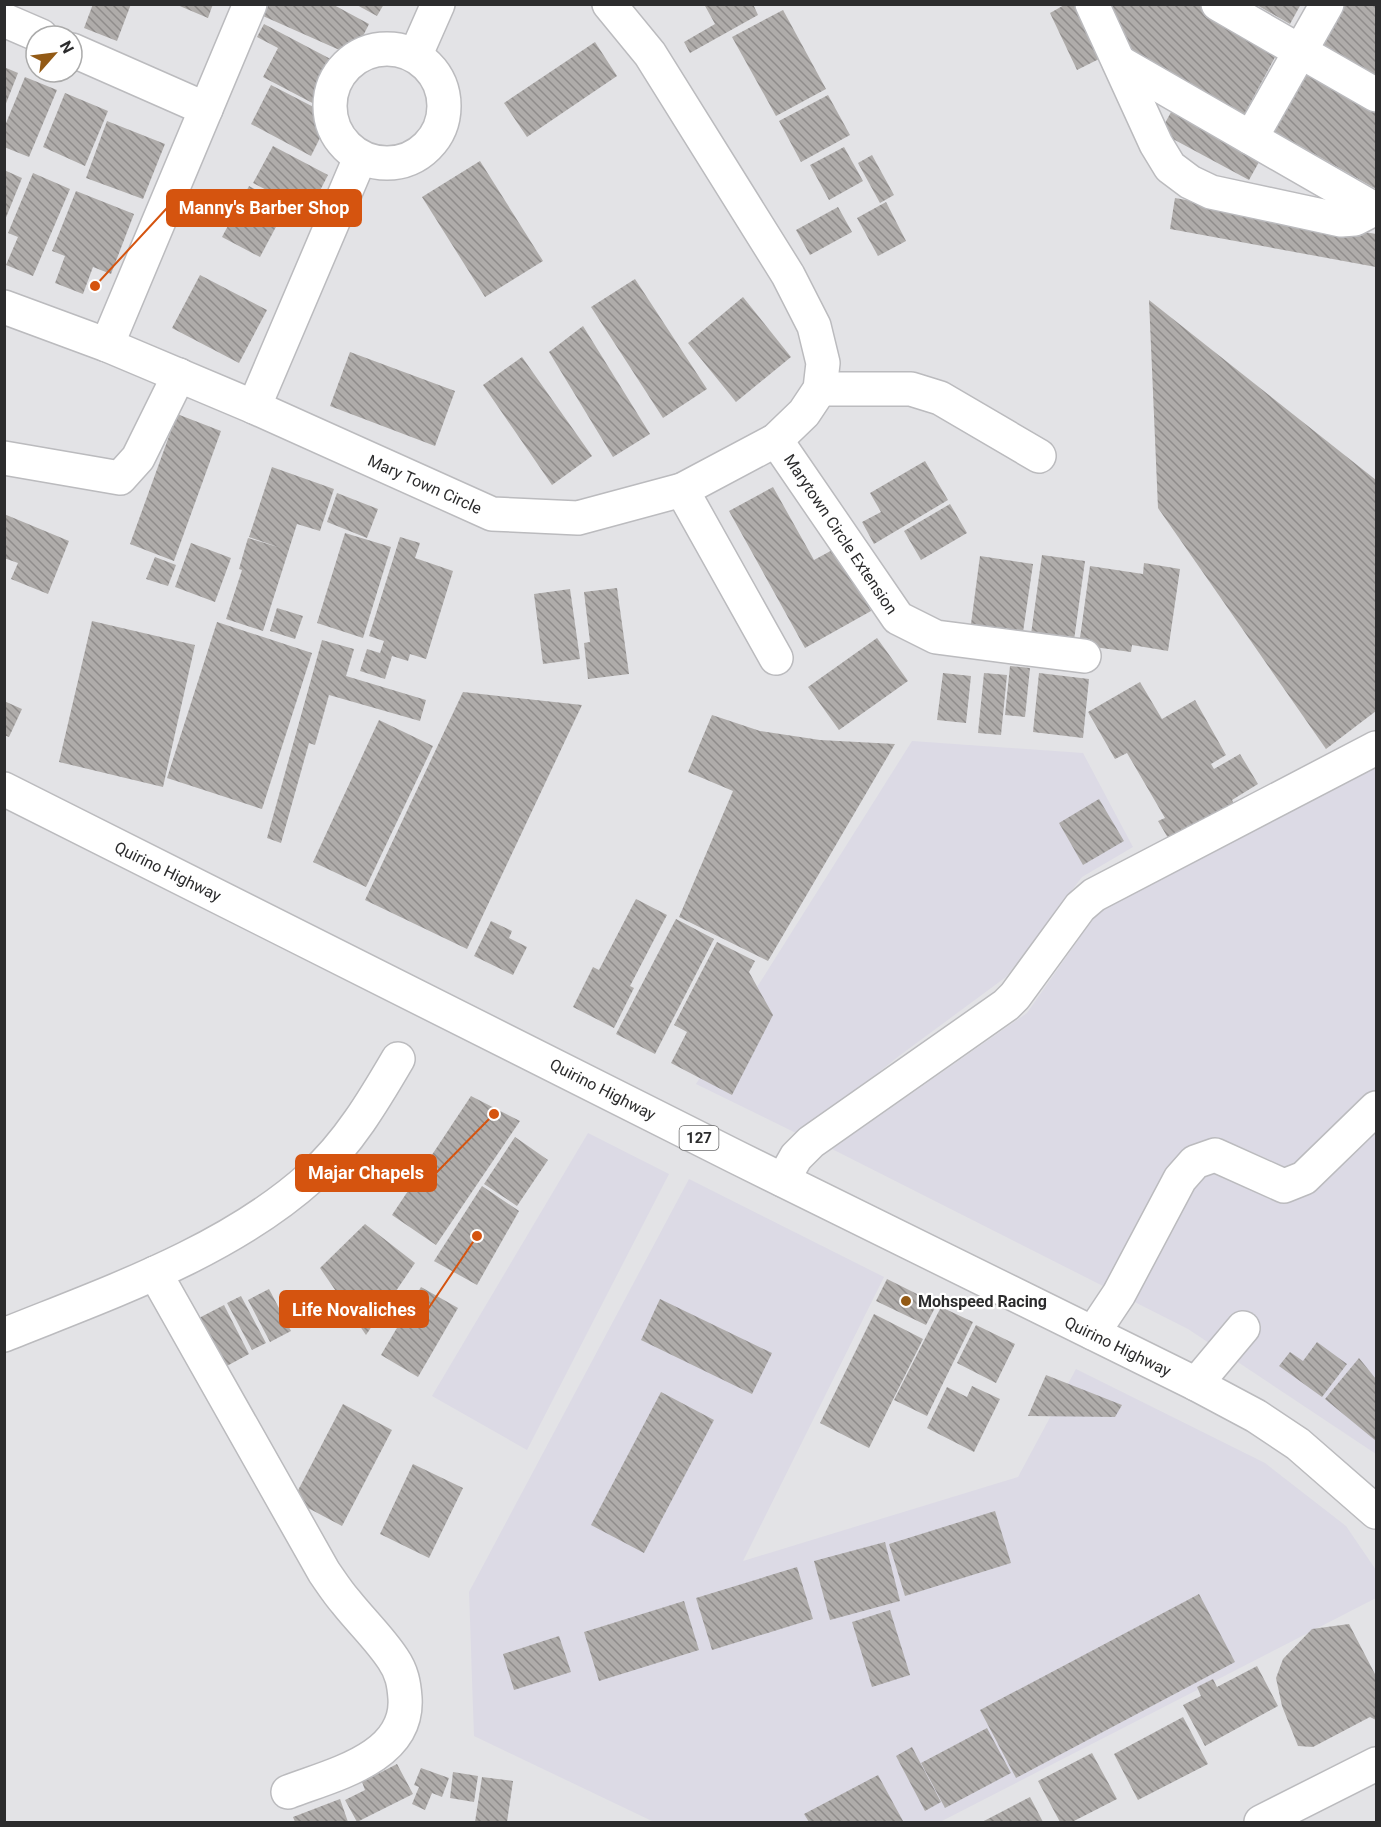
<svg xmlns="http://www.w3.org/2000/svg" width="1381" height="1827" font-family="Roboto,sans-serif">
	<defs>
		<pattern id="building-back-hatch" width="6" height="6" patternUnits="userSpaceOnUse" patternTransform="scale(1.5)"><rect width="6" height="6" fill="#afacaa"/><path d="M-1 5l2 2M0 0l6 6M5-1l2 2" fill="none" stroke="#8f8c8b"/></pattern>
	</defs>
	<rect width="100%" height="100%" fill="#e3e3e6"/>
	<g fill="#dcdae5">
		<path d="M912 741 1083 753 1133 847 1082 877 1006 977 899 1056 800 1135 696 1084Z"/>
		<path d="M1376 760V1454L1188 1329 832 1149 1027 1013 1108 897Z"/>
		<path d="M588 1133 669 1174 527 1450 432 1396Z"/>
		<path d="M689 1179 884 1277 743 1561 1018 1477 1076 1369 1265 1463 1346 1526 1376 1570V1598L940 1822H654L474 1736 469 1592Z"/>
	</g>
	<g fill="url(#building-back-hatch)">
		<path d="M93 4H131L117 41 84 28Z"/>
		<path d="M175 4H213L208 18Z"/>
		<path d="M269 4H332L369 24 353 56 263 16Z"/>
		<path d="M355 4H384L377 16Z"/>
		<path d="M704 4H753L758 15 690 53 684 42 715 24Z"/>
		<path d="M1066 4H1080L1105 56 1077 70 1050 13Z"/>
		<path d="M1101 4H1207L1281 46 1244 115 1121 46Z"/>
		<path d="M1255 4H1301L1290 24Z"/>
		<path d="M1328 4H1376V75L1310 38Z"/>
		<path d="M783 10 826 89 776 116 732 37Z"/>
		<path d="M264 24 342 65 320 107 263 77 278 48 257 37Z"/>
		<path d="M595 42 617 76 527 137 504 103Z"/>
		<path d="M1299 55 1376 100V189L1261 124Z"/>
		<path d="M4 67 18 73 5 106H4Z"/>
		<path d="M25 77 57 90 29 157 4 147V128Z"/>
		<path d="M271 85 331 116 311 156 251 124Z"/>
		<path d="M65 93 108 111 85 166 43 147Z"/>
		<path d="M828 95 850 135 801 162 779 121Z"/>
		<path d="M1175 105 1264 153 1249 180 1160 132Z"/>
		<path d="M107 121 165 144 143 199 86 178Z"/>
		<path d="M273 146 328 175 309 212 253 183Z"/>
		<path d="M844 147 863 181 829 200 810 165Z"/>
		<path d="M872 155 894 195 880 203 858 163Z"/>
		<path d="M480 161 543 261 485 297 422 197Z"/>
		<path d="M4 170 22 178 5 220H4Z"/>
		<path d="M33 173 70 189 33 276 6 265 18 237 8 233Z"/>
		<path d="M249 186 287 206 260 257 222 237Z"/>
		<path d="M76 191 134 214 111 274 93 267 83 294 55 283 65 256 52 251Z"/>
		<path d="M1175 198 1376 234V267L1170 229Z"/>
		<path d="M886 202 906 241 878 256 857 218Z"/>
		<path d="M838 207 852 232 810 255 796 230Z"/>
		<path d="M200 275 267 310 239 363 172 328Z"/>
		<path d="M635 279 707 389 663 418 591 307Z"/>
		<path d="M743 297 791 357 736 402 688 343Z"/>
		<path d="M1149 300 1376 480V711L1326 749 1158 508Z"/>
		<path d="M583 326 650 434 613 457 549 352Z"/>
		<path d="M350 352 455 391 435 446 330 406Z"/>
		<path d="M522 357 592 456 552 485 483 385Z"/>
		<path d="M177 414 221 431 174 561 130 544Z"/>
		<path d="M925 461 948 500 874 544 862 522 881 512 870 493Z"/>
		<path d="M272 467 334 489 320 531 297 524 263 631 226 619 242 570 239 569 248 538 281 548 249 537Z"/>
		<path d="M773 487 814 560 836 548 871 611 805 648 729 511Z"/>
		<path d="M337 493 378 509 367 538 327 522Z"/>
		<path d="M950 504 967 533 921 560 904 531Z"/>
		<path d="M4 514 69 541 48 594 11 579 18 563 4 558Z"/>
		<path d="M345 533 391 547 363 638 317 623Z"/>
		<path d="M400 537 420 543 415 558 453 571 426 659 410 654 408 661 392 656 385 679 360 671 367 649 380 653 384 641 369 636Z"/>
		<path d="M191 543 231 558 215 602 175 587Z"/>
		<path d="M1042 555 1085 561 1074 640 1031 634Z"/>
		<path d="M980 556 1033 564 1023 632 971 624Z"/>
		<path d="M155 557 176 565 168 586 146 579Z"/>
		<path d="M1144 563 1180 569 1168 651 1132 645 1131 652 1079 645 1090 566 1143 574Z"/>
		<path d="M617 588 629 674 588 679 584 643 590 642 584 592Z"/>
		<path d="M570 589 580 659 543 664 534 594Z"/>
		<path d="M277 608 303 616 295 639 270 631Z"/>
		<path d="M92 621 195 645 163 787 59 762Z"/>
		<path d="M217 622 312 653 262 809 167 778Z"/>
		<path d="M877 638 908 681 839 730 808 687Z"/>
		<path d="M322 640 354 649 346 676 426 700 420 721 329 695 315 745 309 743 281 843 267 838Z"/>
		<path d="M1010 666 1030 668 1025 717 1005 715Z"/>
		<path d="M943 673 971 676 966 723 937 720Z"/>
		<path d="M984 673 1007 675 1001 735 978 733Z"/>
		<path d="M1039 673 1089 679 1083 738 1033 732Z"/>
		<path d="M1140 682 1162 719 1195 700 1226 755 1211 764 1214 769 1240 754 1258 784 1232 800 1235 806 1171 843 1158 821 1165 818 1127 753 1115 759 1088 712Z"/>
		<path d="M463 692 582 705 467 949 365 900Z"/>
		<path d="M4 701 22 709 9 737 4 735Z"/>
		<path d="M712 715 760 731 820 740 895 744 768 961 679 917 733 791 688 772Z"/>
		<path d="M379 720 433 746 366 887 313 862Z"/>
		<path d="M1099 799 1124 841 1083 865 1059 823Z"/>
		<path d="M636 899 667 915 630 986 634 988 614 1028 573 1007 593 967 599 970Z"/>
		<path d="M676 919 714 939 655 1054 616 1034Z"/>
		<path d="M491 921 512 931 509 938 527 947 513 975 474 956Z"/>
		<path d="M717 942 755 961 749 972 773 1015 732 1095 671 1063 687 1032 674 1025Z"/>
		<path d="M471 1096 520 1121 436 1245 392 1215Z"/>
		<path d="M515 1137 548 1160 517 1206 484 1184Z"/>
		<path d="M482 1186 519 1211 477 1285 434 1261Z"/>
		<path d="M365 1224 415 1263 366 1335 320 1268Z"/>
		<path d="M887 1279 937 1304 926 1325 876 1301Z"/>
		<path d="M421 1287 458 1308 418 1377 381 1355Z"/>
		<path d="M269 1289 291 1331 270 1342 248 1300Z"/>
		<path d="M241 1296 266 1343 252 1350 227 1303Z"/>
		<path d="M660 1299 772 1353 752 1394 641 1340Z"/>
		<path d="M224 1305 249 1354 225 1367 199 1318Z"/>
		<path d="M941 1307 973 1322 927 1416 894 1400Z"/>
		<path d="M874 1314 923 1339 869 1448 820 1423Z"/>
		<path d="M976 1325 1015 1344 996 1383 957 1363Z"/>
		<path d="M1317 1342 1347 1364 1322 1397 1279 1366 1290 1352 1303 1361Z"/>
		<path d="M1359 1358 1376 1379V1441L1325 1399Z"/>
		<path d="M1046 1375 1122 1405 1115 1417 1028 1416Z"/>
		<path d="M972 1386 1000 1399 974 1452 927 1428 947 1387 967 1397Z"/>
		<path d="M661 1392 714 1420 644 1553 591 1525Z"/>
		<path d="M343 1404 392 1430 342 1526 293 1500Z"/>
		<path d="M413 1464 463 1488 429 1558 380 1534Z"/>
		<path d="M995 1511 1011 1563 905 1596 889 1544Z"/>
		<path d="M885 1542 900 1601 830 1620 814 1561Z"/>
		<path d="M797 1567 813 1619 712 1650 696 1598Z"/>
		<path d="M1199 1594 1235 1662 1016 1778 980 1710Z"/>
		<path d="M684 1601 699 1650 599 1681 584 1632Z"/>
		<path d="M890 1610 910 1675 872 1687 852 1622Z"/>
		<path d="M1349 1624 1376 1676V1720L1370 1717 1313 1747 1298 1746 1282 1706 1276 1678 1283 1659 1312 1629Z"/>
		<path d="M559 1636 571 1672 514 1690 503 1654Z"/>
		<path d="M1257 1666 1278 1706 1205 1746 1183 1705 1201 1696 1197 1687 1213 1679 1217 1687Z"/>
		<path d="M1183 1717 1208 1764 1138 1800 1114 1754Z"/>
		<path d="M987 1728 1011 1773 945 1808 921 1763Z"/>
		<path d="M912 1747 941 1802 925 1811 896 1756Z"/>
		<path d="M1092 1753 1117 1799 1072 1822H1060L1038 1781Z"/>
		<path d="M397 1764 413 1794 357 1822 345 1800 365 1790 362 1782Z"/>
		<path d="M421 1768 449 1778 442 1797 432 1793 425 1810 412 1804 419 1787 414 1785Z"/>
		<path d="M453 1772 478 1776 474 1802 450 1798Z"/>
		<path d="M878 1775 903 1821 899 1822H809L804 1814Z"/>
		<path d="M482 1777 513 1781 507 1822H475Z"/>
		<path d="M1030 1797 1043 1822H982Z"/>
		<path d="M340 1799 348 1822H295L293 1817Z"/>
	</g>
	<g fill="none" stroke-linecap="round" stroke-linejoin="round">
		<g stroke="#bbbbbe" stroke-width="36">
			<g id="minor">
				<path d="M1092 4 1156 144 1170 167 1190 182 1211 192 1341 220 1355 219 1374 209"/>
				<path d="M1218 4 1376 95"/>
				<path d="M4 20 41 36"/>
				<circle cx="387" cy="106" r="57"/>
				<path d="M72 50 206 109"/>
				<path d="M416 54 438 4"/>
				<path d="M1119 62 1376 210"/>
				<path d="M1251 138 1327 4"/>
				<path d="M4 307 107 345 254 407 492 514 578 518 682 490 776 440 804 413 820 389 823 363 814 326 788 275 650 54 609 4"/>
				<path d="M107 345 250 4"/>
				<path d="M820 389H911L940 398 1039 456"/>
				<path d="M254 407 360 158"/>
				<path d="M776 440 898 618 936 637 1084 656"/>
				<path d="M4 458 120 478 138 458 179 375"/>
				<path d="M682 490 776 658"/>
				<path d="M783 1180 796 1157 811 1142 1006 1005 1015 996 1080 907 1094 895 1376 748"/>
				<path d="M155 1273 324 1572C331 1582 338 1593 346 1602 361 1621 380 1639 393 1659 402 1672 404 1684 405 1698 409 1758 332 1775 288 1792"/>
				<path d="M1093 1333 1119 1294 1180 1179 1195 1162 1215 1155 1284 1186 1304 1178 1376 1108"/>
				<path d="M4 1335C108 1293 228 1252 312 1176 348 1144 374 1100 398 1059"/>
				<path d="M1196 1384 1243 1328"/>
				<path d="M1261 1822 1376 1764"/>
			</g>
		</g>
		<g stroke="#bbbbbe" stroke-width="36">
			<path id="major" d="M4 789 736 1157 1196 1384 1256 1416 1298 1444 1376 1512"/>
		</g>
		<use href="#minor" stroke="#fff" stroke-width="33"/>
		<use href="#major" stroke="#fff" stroke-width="33"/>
	</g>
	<circle fill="#935a15" stroke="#fff" stroke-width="2" cx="906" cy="1301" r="6"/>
	<g text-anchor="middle" stroke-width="4.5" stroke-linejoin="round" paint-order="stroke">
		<rect fill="#fff" stroke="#6b6b6c" stroke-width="1.5" x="679.5" y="1126" width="39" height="24" rx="4.5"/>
		<g font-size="15" font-weight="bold" fill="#2c2c2d">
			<text x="699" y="1143">127</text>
		</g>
		<g font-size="16" fill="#2c2c2d" stroke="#fff">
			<text transform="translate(425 484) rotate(24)" y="6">Mary Town Circle</text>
			<text transform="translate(841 534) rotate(56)" y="6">Marytown Circle Extension</text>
			<text transform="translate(168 871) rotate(26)" y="6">Quirino Highway</text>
			<text transform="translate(603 1089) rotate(27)" y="6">Quirino Highway</text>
			<text transform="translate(1118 1346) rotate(26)" y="6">Quirino Highway</text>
		</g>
		<g font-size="16" font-weight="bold" fill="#2c2c2d" stroke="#fff" text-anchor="start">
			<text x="918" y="1307">Mohspeed Racing</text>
		</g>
	</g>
	<path fill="none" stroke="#d5540f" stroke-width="2" d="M95 286L167 208M494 1114L436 1173M477 1236L428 1309"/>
	<g fill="#d5540f" stroke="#fff" stroke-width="2">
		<circle cx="95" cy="286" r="6"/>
		<circle cx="494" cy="1114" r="6"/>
		<circle cx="477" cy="1236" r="6"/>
	</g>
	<g fill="#d5540f" stroke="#d5540f" stroke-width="2">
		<rect x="167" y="190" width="194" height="36" rx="6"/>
		<rect x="296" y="1155" width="140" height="36" rx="6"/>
		<rect x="280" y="1291" width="148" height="36" rx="6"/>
	</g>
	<g font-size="18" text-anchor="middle" font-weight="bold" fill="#fff">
		<text x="264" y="214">Manny's Barber Shop</text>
		<text x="366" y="1179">Majar Chapels</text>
		<text x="354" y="1316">Life Novaliches</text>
	</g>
	<rect width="1381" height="1827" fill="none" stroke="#2c2c2d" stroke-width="12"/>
	<g transform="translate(54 54) rotate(62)"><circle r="28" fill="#ffffff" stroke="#ababab" stroke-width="1.5"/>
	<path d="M0-4.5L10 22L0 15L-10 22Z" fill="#935a15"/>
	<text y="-9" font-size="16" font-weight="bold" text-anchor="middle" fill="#2c2c2d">N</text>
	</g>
</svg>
